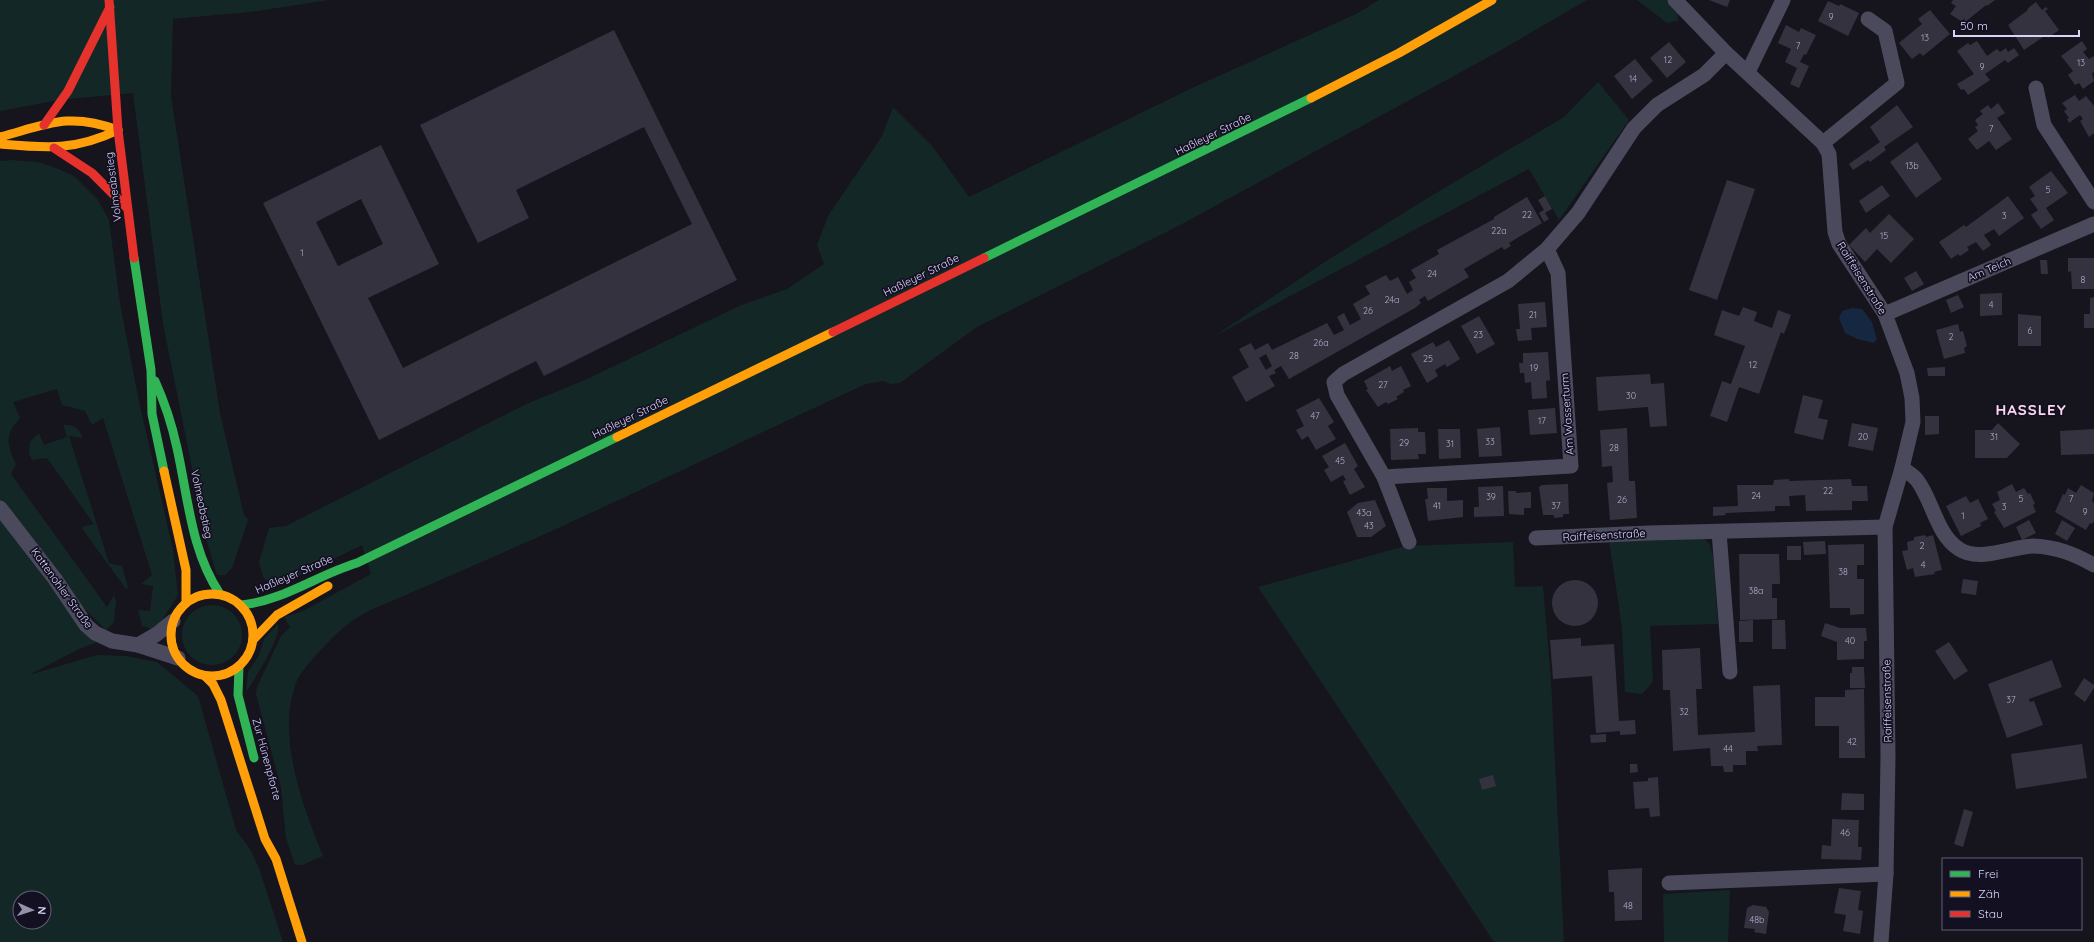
<svg xmlns="http://www.w3.org/2000/svg" width="2094" height="942" font-family="Quicksand,sans-serif">
	<rect width="100%" height="100%" fill="#16141d"/>
	<g fill="#142727" fill-rule="evenodd">
		<path d="M0 0H329L250 12 173 19 171 96 220 413 244 515 248 520 232 568 225 575H217L207 542 163 324 133 93 59 100 0 111Z"/>
		<path d="M1379 0H1587L1487 58 1182 224 977 327 900 383 891 384 883 381 866 384C759 433 653 485 545 534 502 553 459 572 415 591 396 600 373 607 355 619 341 627 301 668 296 683 276 736 303 807 323 856L302 865H295L286 838 281 788 256 694 257 687 281 636 290 627 284 617 303 611 371 574 362 545 274 588 263 577 259 562 269 528 286 526 526 404 585 380 739 306 787 289 824 264 817 245 828 216 882 136 893 107 933 147 969 197 1192 88 1356 14Z"/>
		<path d="M1637 0H1678V21L1667 23Z"/>
		<path d="M1598 82 1629 120 1559 220 1529 169 1213 337 1326 261 1431 196 1564 117Z"/>
		<path d="M12 160 37 162 54 167 74 176 98 200 109 220 120 303 138 397 173 550 178 595 161 622 152 629 142 626 138 610 150 611 153 586 141 584 152 575 103 418 92 425 85 411 62 405 57 389 13 402 20 418C4 435 7 445 16 464L11 474 107 607 114 595 116 601 114 622 106 630 57 581 106 639 79 649 29 675 97 655 126 656 157 662 198 696 236 830 250 849 259 868 283 942H0V161ZM20 898H44V922H20Z"/>
		<path d="M63 425C73 424 79 428 83 438L69 436 109 563 122 566 128 588 126 589 81 527 94 524 47 458 32 460 29 453 30 442 39 433 44 445 67 437Z"/>
		<path d="M1702 537 1709 543 1713 556 1718 624 1650 626 1653 682 1642 694 1625 692 1622 628 1609 540Z"/>
		<path d="M1513 542 1515 587 1543 586 1551 680 1564 942H1494L1258 587 1405 546Z"/>
		<circle cx="212" cy="635" r="30"/>
		<path d="M278 624C281 639 257 674 249 688L246 691 248 672 259 655 264 639Z"/>
		<path d="M1730 890 1728 942H1664L1663 894Z"/>
	</g>
	<path fill="#162741" d="M1852 308 1862 309 1872 322 1877 339 1874 343 1857 339 1845 333 1839 318 1842 311Z"/>
	<g fill="#34323f" fill-rule="evenodd">
		<path d="M1709 0H1730L1727 7Z"/>
		<path d="M1953 0H1995L1987 6 1986 5 1964 23 1950 14 1956 6 1951 3Z"/>
		<path d="M1828 1 1839 6 1840 4 1859 13 1848 36 1818 21Z"/>
		<path d="M2036 2 2042 10 2046 7 2048 9 2045 11 2059 30 2048 38 2046 35 2024 50 2008 25 2028 10 2027 9Z"/>
		<path d="M1930 10 1950 34 1923 56 1920 53 1912 59 1899 43 1922 24 1918 19Z"/>
		<path d="M1786 25 1799 32 1801 28 1816 35 1806 55 1804 54 1800 62 1809 66 1799 88 1790 84 1797 68 1785 62 1791 49 1778 43Z"/>
		<path d="M614 30 737 280 544 376 536 361 379 440 263 203 381 145 439 264 368 298 403 368 485 327 692 224 644 127 516 190 529 218 478 243 420 125ZM361 199 383 244 338 266 316 222Z"/>
		<path d="M1977 41 1987 56 1997 49 2000 52 2006 48 2008 52 2014 48 2019 55 2008 63 2005 60 1985 74 1990 80 1968 95 1964 89 1961 90 1957 84 1974 74 1957 51 1968 43 1970 45Z"/>
		<path d="M2082 41 2087 49 2083 52 2089 59 2094 56V72L2092 73 2094 81 2083 89 2079 83 2075 85 2068 75 2073 71 2061 56Z"/>
		<path d="M1669 42 1686 62 1667 78 1650 58Z"/>
		<path d="M1635 59 1653 81 1632 99 1614 76Z"/>
		<path d="M2075 95 2079 101 2086 96 2094 106V133L2089 137 2080 121 2083 119 2080 115 2069 123 2067 119 2069 118 2064 111 2067 109 2062 103Z"/>
		<path d="M1998 103 2005 113 1997 118 2012 139 1996 150 1989 141 1977 150 1968 139 1978 131 1975 127 1978 125 1975 120 1983 114 1980 111 1988 105 1991 109Z"/>
		<path d="M1897 105 1913 127 1884 147 1886 150 1870 162 1868 160 1853 170 1849 164 1880 142 1870 127Z"/>
		<path d="M1917 142 1942 179 1916 198 1890 162Z"/>
		<path d="M2051 171 2068 193 2046 208 2054 220 2041 229 2031 215 2038 210 2030 199 2035 196 2029 187Z"/>
		<path d="M1727 180 1755 189 1717 300 1689 290Z"/>
		<path d="M1882 185 1890 196 1866 213 1859 201Z"/>
		<path d="M1545 196 1552 209 1545 213 1549 219 1544 222 1539 213 1544 210 1538 200Z"/>
		<path d="M2008 196 2024 218 1999 236 1994 229 1984 235 1991 245 1983 251 1976 242 1967 247 1969 250 1960 256 1958 254 1951 259 1939 242 1964 225 1966 227Z"/>
		<path d="M1527 197 1542 223 1509 243 1511 246 1504 250 1502 247 1464 269 1469 277 1428 301 1425 296 1419 300 1421 303 1415 308 1289 379 1281 366 1274 370 1276 373 1269 376 1275 386 1246 402 1232 377 1249 367 1239 349 1251 343 1255 350 1268 343 1272 350 1327 323 1334 335 1344 330 1337 317 1344 313 1350 325 1361 319 1353 304 1370 294 1365 286 1386 275 1390 281 1398 277 1407 294 1413 290 1409 282 1416 278 1411 270 1439 254 1437 250 1494 219V217ZM1266 354 1272 366 1266 370 1259 358Z"/>
		<path d="M1889 214 1914 239 1891 263 1877 249 1865 262 1849 245 1866 228 1870 233Z"/>
		<path d="M2068 258H2094V289H2072L2071 271 2068 272Z"/>
		<path d="M2040 260H2047L2048 274H2041Z"/>
		<path d="M1916 271 1924 284 1912 291 1904 278Z"/>
		<path d="M2002 293V315L1980 316V294Z"/>
		<path d="M1958 295 1964 307 1951 313 1946 300Z"/>
		<path d="M2094 297V328H2084V314H2090V298Z"/>
		<path d="M1545 302 1547 327 1531 328 1532 340 1518 341 1516 329H1520L1518 304Z"/>
		<path d="M1743 307 1757 312 1754 321 1772 328 1778 310 1791 315 1784 334 1781 332 1759 394 1739 387 1727 422 1710 416 1722 381 1731 384 1745 346 1714 335 1722 310 1739 316Z"/>
		<path d="M2018 314 2041 316V346H2018Z"/>
		<path d="M1479 316 1495 344 1477 354 1461 326Z"/>
		<path d="M1958 324 1960 332 1963 331 1967 346 1964 348 1965 353 1944 359 1936 330Z"/>
		<path d="M1449 340 1460 359 1447 367 1445 364 1435 370 1438 376 1427 383 1411 354 1433 342 1436 347Z"/>
		<path d="M1548 352 1550 380 1546 381 1547 398 1532 399 1531 382 1525 383 1524 373H1520L1519 363H1523V353Z"/>
		<path d="M1390 366 1392 371 1401 366 1411 386 1403 390 1404 392 1396 397 1398 399 1388 404 1386 402 1378 407 1366 390 1368 389 1364 381Z"/>
		<path d="M1945 367V376H1928L1927 368Z"/>
		<path d="M1650 374 1651 384 1664 383 1667 426 1650 427 1648 407 1598 411 1596 377Z"/>
		<path d="M1803 395 1823 400 1818 418 1828 420 1823 440 1794 433Z"/>
		<path d="M1319 398 1334 422 1328 426 1336 439 1316 450 1308 436 1302 440 1296 430 1304 426 1296 410Z"/>
		<path d="M1555 408 1557 433 1530 435 1528 410Z"/>
		<path d="M1925 416H1939V434L1925 435Z"/>
		<path d="M1852 423 1878 428 1873 451 1848 446Z"/>
		<path d="M1998 423 2020 444 2007 458H1975V430H1992Z"/>
		<path d="M1500 427 1502 456 1479 457 1477 429Z"/>
		<path d="M1418 428V432H1425L1426 454H1418L1419 459 1391 460 1390 429Z"/>
		<path d="M1627 428 1629 481H1635L1637 518 1610 520 1607 483 1613 482 1612 466 1602 467 1600 430Z"/>
		<path d="M1438 429H1460L1461 458 1439 459Z"/>
		<path d="M2094 429V454L2061 455 2060 431Z"/>
		<path d="M1345 443 1358 466 1354 469 1365 487 1350 495 1343 481 1346 480 1343 475 1331 482 1324 470 1329 467 1322 456Z"/>
		<path d="M1789 479V481L1851 479 1852 486H1867L1868 501H1852V510L1806 511 1805 495 1789 496 1790 506H1775V511L1725 513 1726 515 1713 516V507L1738 506 1737 485H1773L1774 480Z"/>
		<path d="M1568 484 1569 514H1563V517L1554 518V515H1543L1539 487 1542 485Z"/>
		<path d="M2012 484 2016 492 2024 488 2028 494 2030 493 2035 504 2033 505 2036 512 2004 528 1994 512 1996 511 1992 504 2000 500 1997 492Z"/>
		<path d="M2081 485 2094 493 2092 501 2094 503V521L2092 524 2090 523 2086 530 2055 512 2063 494 2065 495 2068 488 2076 493Z"/>
		<path d="M1503 486 1504 516 1474 517V507H1479L1478 487Z"/>
		<path d="M1427 488H1447V501L1463 500V517L1428 521 1425 499H1428Z"/>
		<path d="M1508 491H1516V493L1531 492V508H1524V515L1509 514Z"/>
		<path d="M1966 496 1970 503 1978 499 1988 519 1980 523 1981 526 1961 536 1946 506Z"/>
		<path d="M1375 500 1386 526 1371 537H1357L1347 512 1358 503Z"/>
		<path d="M2029 520 2036 533 2022 540 2016 527Z"/>
		<path d="M2062 520 2075 528 2067 541 2055 534Z"/>
		<path d="M1925 535 1926 537 1933 535 1942 570 1934 572 1935 574 1915 577 1913 568 1907 570 1902 551 1908 550 1907 542 1914 540V537Z"/>
		<path d="M1825 541 1826 554 1804 555 1803 542Z"/>
		<path d="M1864 544V565H1857V579H1864V614L1850 615V608H1830L1828 545Z"/>
		<rect x="1787" y="546" width="14" height="14"/>
		<path d="M1739 554H1779L1780 584H1772V598H1777V619L1740 620Z"/>
		<path d="M1963 579 1978 581 1976 595 1961 593Z"/>
		<circle cx="1575" cy="603" r="23"/>
		<path d="M1753 620V642H1739V621Z"/>
		<path d="M1772 620H1785L1786 649H1772Z"/>
		<path d="M1825 623 1840 628H1866L1867 641H1864V659L1837 660V642L1821 636Z"/>
		<path d="M1581 638V646L1614 644 1619 721 1635 720 1636 734 1620 735V731L1596 733 1592 676 1553 679 1550 640Z"/>
		<path d="M1949 642 1968 671 1954 680 1935 651Z"/>
		<path d="M1700 648 1702 689H1696L1698 735 1755 732 1753 686 1780 685 1782 745 1757 746 1758 751H1746V765H1733V772H1724L1723 766H1711L1710 748 1673 751 1670 690H1663L1662 650Z"/>
		<path d="M2052 660 2062 687 2029 699 2030 702 2034 701 2043 725 2007 738 1988 684Z"/>
		<path d="M1852 667H1864L1865 688H1850V673H1852Z"/>
		<path d="M2084 678 2094 685V688L2085 702 2074 694Z"/>
		<path d="M1864 689 1865 758H1839V726H1815V697H1845V690Z"/>
		<path d="M1606 734V742L1591 743 1590 735Z"/>
		<path d="M2082 744 2087 778 2016 789 2011 754Z"/>
		<path d="M1630 764H1637L1638 772 1630 773Z"/>
		<path d="M1493 775 1496 786 1482 790 1479 779Z"/>
		<path d="M1658 777 1660 816 1650 817 1649 808 1635 809 1633 782 1648 781V778Z"/>
		<path d="M1842 793 1864 794V810H1841Z"/>
		<path d="M1964 809 1973 812 1963 847 1954 844Z"/>
		<path d="M1832 819 1859 820 1858 847H1862L1861 860 1821 859 1822 845 1831 846Z"/>
		<path d="M1642 868V920L1615 921 1614 892H1609L1608 870Z"/>
		<path d="M1839 888 1861 891 1858 910 1863 911 1860 934 1843 931 1846 915 1834 913Z"/>
		<path d="M1753 905 1766 907 1769 912 1766 934 1754 932 1755 929 1744 928 1747 908Z"/>
	</g>
	<g fill="none" stroke-linecap="round" stroke-linejoin="round">
		<g stroke="#4b4a5c" stroke-width="15">
			<path d="M1675 0 1726 53 1823 143 1829 154 1835 232 1839 244 1885 314 1907 373 1912 398 1913 422 1902 468 1885 527 1888 757 1886 874 1881 942"/>
			<path d="M1748 72 1783 0"/>
			<path d="M2036 88 2044 125 2094 202"/>
			<path d="M1823 143 1897 83 1885 31 1868 19"/>
			<path d="M1547 249 1558 273 1571 466 1384 477 1337 395 1334 382 1343 374 1508 281 1547 249 1578 213 1634 128 1657 105 1704 75 1726 53"/>
			<path d="M1885 314 2094 224"/>
			<path d="M1902 468C1907 472 1913 475 1917 480 1933 501 1936 534 1959 549 1980 563 2012 546 2034 546 2057 547 2074 554 2094 565"/>
			<path d="M1384 477 1409 542"/>
			<path d="M0 508 55 579 86 625 95 633 112 641 138 645 178 658"/>
			<path d="M1719 532 1730 672"/>
			<path d="M1536 538 1649 533 1885 527"/>
			<path d="M138 645 157 634 173 621"/>
			<path d="M1669 883 1886 874"/>
		</g>
		<g stroke="#30b455" stroke-width="9">
			<path d="M134 258 151 370 152 414 164 471"/>
			<path d="M984 258 1311 98"/>
			<path d="M155 381C165 403 172 425 177 448 188 497 191 551 220 594"/>
			<path d="M241 605C283 601 317 575 357 563L617 437"/>
			<path d="M239 666 238 695 254 758"/>
		</g>
		<g stroke="#ff9f0a" stroke-width="9">
			<path d="M1311 98 1399 53 1492 0"/>
			<path d="M0 137C48 124 69 112 118 130"/>
			<path d="M0 144C46 148 75 151 118 130"/>
			<path d="M617 437 833 332"/>
			<path d="M164 471 186 570V603"/>
			<circle cx="212" cy="635" r="41"/>
			<path d="M253 640 277 615 328 586"/>
			<path d="M205 676 213 684 221 700 265 839 276 859 302 942"/>
		</g>
		<g stroke="#e5322d" stroke-width="9">
			<path d="M109 0 118 130 134 258"/>
			<path d="M44 125 68 91 110 7"/>
			<path d="M54 148 92 173 127 208"/>
			<path d="M833 332 984 258"/>
		</g>
	</g>
	<g text-anchor="middle" stroke-width="3.5" stroke-linejoin="round" paint-order="stroke">
		<g font-size="9" fill="#b0accb">
			<text x="1831" y="20">9</text>
			<text x="1925" y="41">13</text>
			<text x="1798" y="49">7</text>
			<text x="1668" y="63">12</text>
			<text x="2081" y="66">13</text>
			<text x="1982" y="70">9</text>
			<text x="1633" y="82">14</text>
			<text x="1991" y="132">7</text>
			<text x="1912" y="169">13b</text>
			<text x="2048" y="193">5</text>
			<text x="1527" y="218">22</text>
			<text x="2004" y="219">3</text>
			<text x="1499" y="234">22a</text>
			<text x="1884" y="239">15</text>
			<text x="302" y="256">1</text>
			<text x="1432" y="277">24</text>
			<text x="2083" y="283">8</text>
			<text x="1392" y="303">24a</text>
			<text x="1991" y="308">4</text>
			<text x="1368" y="314">26</text>
			<text x="1533" y="318">21</text>
			<text x="2030" y="334">6</text>
			<text x="1478" y="338">23</text>
			<text x="1951" y="340">2</text>
			<text x="1321" y="346">26a</text>
			<text x="1294" y="359">28</text>
			<text x="1428" y="362">25</text>
			<text x="1753" y="368">12</text>
			<text x="1534" y="371">19</text>
			<text x="1383" y="388">27</text>
			<text x="1631" y="399">30</text>
			<text x="1315" y="419">47</text>
			<text x="1542" y="424">17</text>
			<text x="1863" y="440">20</text>
			<text x="1994" y="440">31</text>
			<text x="1490" y="445">33</text>
			<text x="1404" y="446">29</text>
			<text x="1450" y="447">31</text>
			<text x="1614" y="451">28</text>
			<text x="1340" y="464">45</text>
			<text x="1828" y="494">22</text>
			<text x="1756" y="499">24</text>
			<text x="1491" y="500">39</text>
			<text x="2021" y="502">5</text>
			<text x="2071" y="502">7</text>
			<text x="1622" y="503">26</text>
			<text x="1437" y="509">41</text>
			<text x="1556" y="509">37</text>
			<text x="2004" y="510">3</text>
			<text x="2085" y="515">9</text>
			<text x="1364" y="516">43a</text>
			<text x="1963" y="519">1</text>
			<text x="1369" y="529">43</text>
			<text x="1922" y="549">2</text>
			<text x="1923" y="568">4</text>
			<text x="1843" y="575">38</text>
			<text x="1756" y="594">38a</text>
			<text x="1850" y="644">40</text>
			<text x="2011" y="703">37</text>
			<text x="1684" y="715">32</text>
			<text x="1852" y="745">42</text>
			<text x="1728" y="752">44</text>
			<text x="1845" y="836">46</text>
			<text x="1628" y="909">48</text>
			<text x="1757" y="923">48b</text>
		</g>
		<g font-size="11" fill="#d9d5fa" stroke="#131021">
			<text transform="translate(1213 134) rotate(-26)" y="4">Haßleyer Straße</text>
			<text transform="translate(113 187) rotate(-97)" y="4">Volmeabstieg</text>
			<text transform="translate(1989 269) rotate(-23)" y="4">Am Teich</text>
			<text transform="translate(921 275) rotate(-26)" y="4">Haßleyer Straße</text>
			<text transform="translate(1862 278) rotate(58)" y="4">Raiffeisenstraße</text>
			<text transform="translate(1567 414) rotate(-94)" y="4">Am Wasserturm</text>
			<text transform="translate(630 417) rotate(-26)" y="4">Haßleyer Straße</text>
			<text transform="translate(202 504) rotate(78)" y="4">Volmeabstieg</text>
			<text transform="translate(1604 535) rotate(-3)" y="4">Raiffeisenstraße</text>
			<text transform="translate(294 574) rotate(-23)" y="4">Haßleyer Straße</text>
			<text transform="translate(62 588) rotate(54)" y="4">Kattenohler Straße</text>
			<text transform="translate(1887 701) rotate(-91)" y="4">Raiffeisenstraße</text>
			<text transform="translate(267 759) rotate(75)" y="4">Zur Hünenpforte</text>
		</g>
		<g font-size="15" font-weight="bold" letter-spacing="1" fill="#fad7ee" stroke="#131021">
			<text x="2031" y="415">HASSLEY</text>
		</g>
	</g>
	<rect x="1942" y="858" width="140" height="72" fill="#131021" stroke="#625f78"/>
	<rect x="1950" y="871" width="20" height="6" fill="#30b455" stroke="#625f78"/>
	<text x="1978" y="878" font-size="12" fill="#d9d5fa">Frei</text>
	<rect x="1950" y="891" width="20" height="6" fill="#ff9f0a" stroke="#625f78"/>
	<text x="1978" y="898" font-size="12" fill="#d9d5fa">Zäh</text>
	<rect x="1950" y="911" width="20" height="6" fill="#e5322d" stroke="#625f78"/>
	<text x="1978" y="918" font-size="12" fill="#d9d5fa">Stau</text>
	<g transform="translate(32 910) rotate(93)"><circle r="19" fill="#131021" stroke="#625f78"/>
	<path d="M0-3L7 15L0 10L-7 15Z" fill="#9591ad"/>
	<text y="-6" font-size="11" font-weight="bold" text-anchor="middle" fill="#d9d5fa">N</text>
	</g>
	<path d="M1954 30v6h125v-6" fill="none" stroke="#d9d5fa" stroke-width="2"/>
	<text x="1960" y="30" font-size="12" fill="#d9d5fa" stroke="#131021" stroke-width="3" paint-order="stroke">50 m</text>
</svg>
